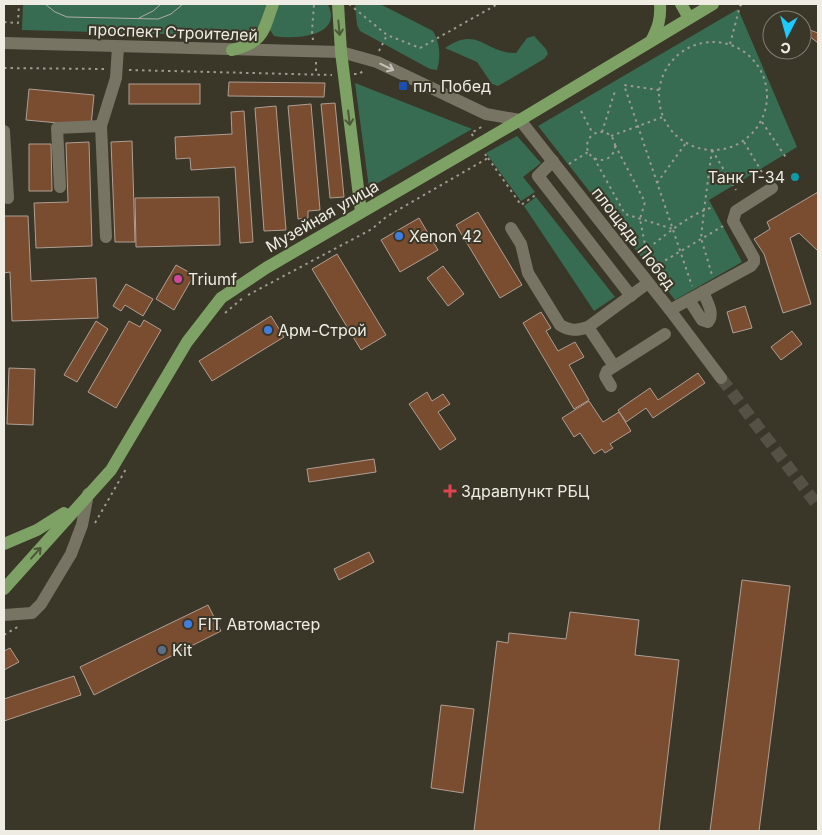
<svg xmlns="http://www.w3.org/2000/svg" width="822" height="835" font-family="Inter,sans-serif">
	<rect width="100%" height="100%" fill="#3a3628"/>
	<g fill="#376c53">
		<path d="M23 4H267C260 22 260 35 237 36L22 30Z"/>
		<path d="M277 4H328C329 7 331 12 331 15 332 38 290 39 274 36L270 30Z"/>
		<path d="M355 4H380L433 31C440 43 441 57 437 70L430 69 360 31 357 25Z"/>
		<path d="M738 9 797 147 709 200 742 262 675 300 538 126Z"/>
		<path d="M534 36 546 49 548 54 544 59 498 86 492 84 477 62 445 48C479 25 485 54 516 53L527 38Z"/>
		<path d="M355 83 472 129 369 188Z"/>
		<path d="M517 136 541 163 523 177 535 192 521 201 486 153Z"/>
		<path d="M536 197 615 297 594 311 524 206Z"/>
	</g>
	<g fill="#7a4d30" stroke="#af9e94">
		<path d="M802 27 818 33V43L809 36 802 33Z"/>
		<path d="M229 82 325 83 324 97 228 96Z"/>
		<rect x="129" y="84" width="71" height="20"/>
		<path d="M29 89 94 95 91 126 26 120Z"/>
		<path d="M335 103 344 197 330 198 321 104Z"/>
		<path d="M311 104 320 210 308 211V218L298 219 288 106Z"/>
		<path d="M276 106 286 230 264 231 255 108Z"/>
		<path d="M244 111 253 242 240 243 235 167 191 170 190 158 176 159 175 137 232 134 231 112Z"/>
		<path d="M132 141 135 242H115L111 142Z"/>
		<path d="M89 142 92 246 36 248 34 203 68 202 66 143Z"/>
		<path d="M29 144H51L52 191H29Z"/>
		<path d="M818 192V251L799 233 790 238 811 304 783 313 764 254 754 239 770 229 767 222Z"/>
		<path d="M219 197 220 245 136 247 135 198Z"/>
		<path d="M478 212 522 285 500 298 456 225Z"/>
		<path d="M4 216H28L31 281 96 278 98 318 12 321 10 272 4 273Z"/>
		<path d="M419 218 438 250 400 272 381 240Z"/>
		<path d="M337 254 386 335 361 350 312 269Z"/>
		<path d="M176 265 194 275 174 310 156 299Z"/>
		<path d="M443 266 464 294 448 306 427 278Z"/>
		<path d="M126 284 153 299 143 316 125 305 121 311 113 306Z"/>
		<path d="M745 306 752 328 733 333 727 312Z"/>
		<path d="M541 312 551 328 546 331 558 351 575 342 584 357 569 365 589 400 574 409 523 323Z"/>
		<path d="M271 316 284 337 212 381 199 361Z"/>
		<path d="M144 320 161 330 116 408 88 392 129 321 140 327Z"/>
		<path d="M96 321 108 329 77 382 64 375Z"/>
		<path d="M792 331 802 344 781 360 771 347Z"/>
		<path d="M9 368 35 369 33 425 7 424Z"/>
		<path d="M698 373 705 383 653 418 646 408 626 422 618 410 650 388 658 400Z"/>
		<path d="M427 392 432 401 443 394 450 404 438 412 456 439 440 450 409 404Z"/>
		<path d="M589 401 603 422 619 412 631 431 610 444 613 448 605 453 602 449 594 454 580 433 574 437 562 418Z"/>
		<path d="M374 459 376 472 309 482 307 469Z"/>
		<path d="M369 552 374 562 339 580 334 569Z"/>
		<path d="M742 580 790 586 759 831H710Z"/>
		<path d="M208 605 221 631 94 695 80 667Z"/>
		<path d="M570 612 639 620 635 655 679 660 659 831H474L497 641 508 643 509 633 566 639Z"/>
		<path d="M10 648 19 662 4 670V651Z"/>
		<path d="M74 676 81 695 4 721V699Z"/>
		<path d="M441 705 474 709 463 793 431 788Z"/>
	</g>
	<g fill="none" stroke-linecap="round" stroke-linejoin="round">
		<path stroke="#555144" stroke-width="12" stroke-dasharray="12 6" stroke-linecap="butt" d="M721 378 818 506"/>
		<g stroke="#9d9a8e" stroke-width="2" stroke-dasharray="2.5 4" stroke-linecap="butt">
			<path d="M349 4 387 35 420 48 496 5"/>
			<path d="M4 22 18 23 19 4"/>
			<path d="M313 40 312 31 314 4"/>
			<circle cx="713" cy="96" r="54"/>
			<path d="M730 44 740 6 742 4"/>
			<path d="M379 51 387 35"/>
			<path d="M316 62V75"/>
			<path d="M4 68 107 69"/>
			<path d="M129 70 332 75"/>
			<path d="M354 74H359L363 71"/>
			<path d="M659 90 624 85 692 286"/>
			<path d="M581 111 593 134"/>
			<path d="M762 122 787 159"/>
			<path d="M602 132 615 91"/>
			<circle cx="601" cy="146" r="14"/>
			<path d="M473 136 471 133 483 126"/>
			<path d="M611 136 663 117"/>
			<path d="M744 142 763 174"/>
			<path d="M615 145 645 202 640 219 646 250C667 234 688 215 713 207"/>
			<path d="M712 150 704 210 701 238 712 275"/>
			<path d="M712 150 736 190"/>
			<path d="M488 158 521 205 537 194"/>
			<path d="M594 158 625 214 673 229"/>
			<path d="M569 164 588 152"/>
			<path d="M657 183 686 143"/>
			<path d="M654 267 723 226"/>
			<path d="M248 295 372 229 386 217 488 158 485 154"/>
			<path d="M225 313 244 297"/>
			<path d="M95 523 126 469"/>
			<path d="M4 635 19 626"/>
		</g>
		<g stroke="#777464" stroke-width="12">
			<path d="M4 43 341 52 377 62 486 114 520 120 670 310 721 378"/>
			<path d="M4 131 8 198"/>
			<path d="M553 161 538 176 631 296"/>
			<path d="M60 187 57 128 101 126"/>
			<path d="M511 228 521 244 528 273 560 325C570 331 577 331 588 327L648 283"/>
			<path d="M106 237 101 126 116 78 118 47"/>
			<path d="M689 300 702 320 708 322C715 314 707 302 703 292"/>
			<path d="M670 310 751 266 754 262V258L733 221 736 211 772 188"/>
			<path d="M588 327 614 366"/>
			<path d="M611 386 605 376 607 371 665 334"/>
			<path d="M4 615 32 613 41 604 71 554 82 525 88 494"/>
		</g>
		<g stroke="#7ea265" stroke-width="12">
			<path d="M338 4 341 52 361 212"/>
			<path d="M681 4 689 18"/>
			<path d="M651 41C658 28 661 19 660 4"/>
			<path d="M232 50C264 42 263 32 273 4"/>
			<path d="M4 544 37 530 64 513"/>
			<path d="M4 589 111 470 187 342 221 298 266 268 520 120 713 4"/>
		</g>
		<g stroke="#b0ada2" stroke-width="1">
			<path d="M45 4 55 12 67 17 158 19 171 14 183 4"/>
			<path d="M139 18 153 11 161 4"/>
		</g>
	</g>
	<defs><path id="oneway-shaft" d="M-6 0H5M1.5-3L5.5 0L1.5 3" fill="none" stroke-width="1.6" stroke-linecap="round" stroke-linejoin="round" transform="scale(1.25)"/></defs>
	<g stroke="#4e563a">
		<use href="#oneway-shaft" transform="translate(339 28) rotate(85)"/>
		<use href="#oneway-shaft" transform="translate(349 118) rotate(83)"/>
		<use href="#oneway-shaft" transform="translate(36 553) rotate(-48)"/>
	</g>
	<use stroke="#c4c2b7" href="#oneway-shaft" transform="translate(387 67) rotate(26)"/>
	<rect fill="#1a4fb4" stroke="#3a3628" stroke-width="2" x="398" y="81" width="10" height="10" rx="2.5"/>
	<circle fill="#0f9aa8" stroke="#3a3628" stroke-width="2" cx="795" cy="177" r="5"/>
	<g fill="#3f7fe0" stroke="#3a3628" stroke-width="2">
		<circle cx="399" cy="236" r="5"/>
		<circle cx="268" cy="330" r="5"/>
		<circle cx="188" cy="624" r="5"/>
	</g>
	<circle fill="#d1479c" stroke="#3a3628" stroke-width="2" cx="178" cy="279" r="5"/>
	<path fill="#e0444e" stroke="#3a3628" stroke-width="2" d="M447.5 483.5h5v5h5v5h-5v5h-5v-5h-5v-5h5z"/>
	<circle fill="#5c6f8a" stroke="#3a3628" stroke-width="2" cx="162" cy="650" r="5"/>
	<g text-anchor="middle" stroke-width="4" stroke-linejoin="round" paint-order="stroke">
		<g font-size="16" fill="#eeece3" stroke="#3a3628">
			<text transform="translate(173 32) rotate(2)" y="6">проспект Строителей</text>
			<text transform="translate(322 216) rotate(-30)" y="6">Музейная улица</text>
			<text transform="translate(634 238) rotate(52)" y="6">площадь Побед</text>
		</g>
		<g font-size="16" fill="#eeece3" stroke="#3a3628" text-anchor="start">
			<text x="413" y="92">пл. Побед</text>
			<text x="785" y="183" text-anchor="end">Танк Т-34</text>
			<text x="409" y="242">Xenon 42</text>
			<text x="188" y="285">Triumf</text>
			<text x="278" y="336">Арм-Строй</text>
			<text x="461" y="497">Здравпункт РБЦ</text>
			<text x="198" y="630">FIT Автомастер</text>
			<text x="172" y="656">Kit</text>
		</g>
	</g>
	<rect width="822" height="835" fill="none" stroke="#eeece3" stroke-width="10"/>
	<g transform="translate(787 35) rotate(186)"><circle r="24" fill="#3a3628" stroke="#827f73"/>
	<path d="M0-4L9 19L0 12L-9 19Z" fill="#1dc9fd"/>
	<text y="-8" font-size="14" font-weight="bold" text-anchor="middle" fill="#eeece3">С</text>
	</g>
</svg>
